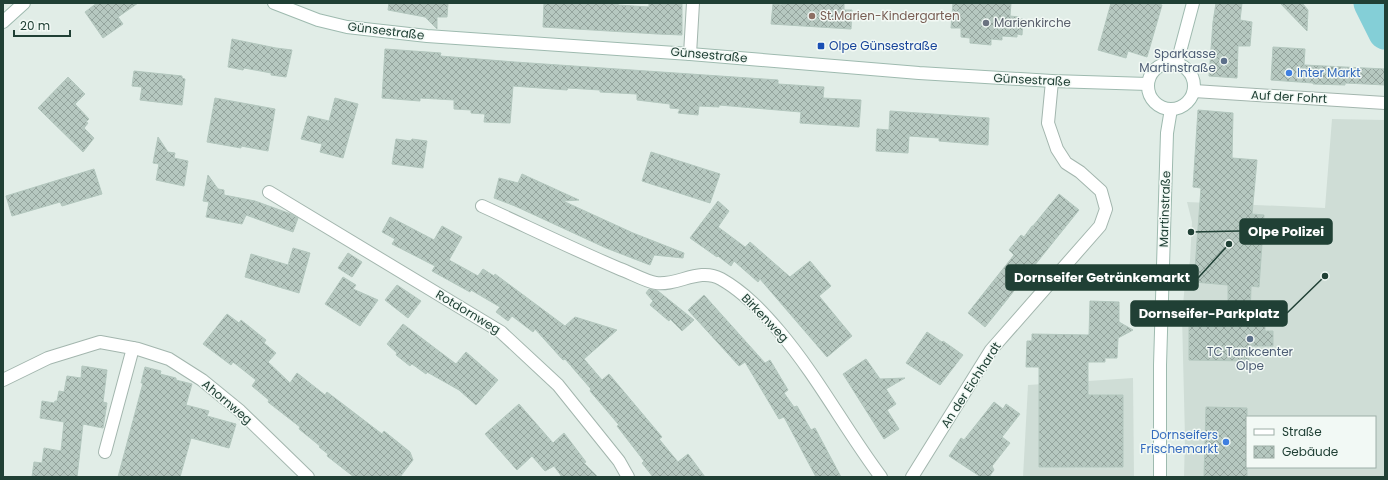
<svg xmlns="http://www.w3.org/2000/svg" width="1388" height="480" font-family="Poppins,sans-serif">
	<defs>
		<pattern id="building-cross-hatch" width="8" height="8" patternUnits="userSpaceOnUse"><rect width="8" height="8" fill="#b6c8c0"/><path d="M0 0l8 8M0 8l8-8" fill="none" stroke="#94a49d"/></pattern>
	</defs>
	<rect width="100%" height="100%" fill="#e1ede7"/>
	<g fill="#cfddd6" fill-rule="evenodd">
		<path d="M1332 119 1385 120V477H1184L1185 438 1182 316 1185 283 1190 261 1192 222 1187 202 1325 208ZM1247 417H1375V467H1247Z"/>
		<path d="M1133 378 1134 477H1023L1028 385Z"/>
	</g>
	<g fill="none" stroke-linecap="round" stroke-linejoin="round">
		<path stroke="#84cfd7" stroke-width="33" d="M1370 3 1385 33"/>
	</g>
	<g fill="url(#building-cross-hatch)" stroke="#b3c7be">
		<path d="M97 3H138L118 17 123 24 103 38 85 12Z"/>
		<path d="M389 3H448L447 17H437V29L425 17 388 10Z"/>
		<path d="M544 3H618V5L649 7V3H682V35L658 34 543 27Z"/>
		<path d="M782 3H844V10H852L851 29 771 24 773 4 782 5Z"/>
		<path d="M953 3H1011L1010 16 1019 17V19H1023L1022 35 1017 34V37L1002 36V40L991 39V45L970 43V38L961 37V28H951Z"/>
		<path d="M1111 3H1152L1162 5 1147 57 1128 51 1126 58 1098 50Z"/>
		<path d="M1216 3H1242L1240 20 1252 22 1250 46H1238L1237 78 1209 76 1213 22Z"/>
		<path d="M1280 3H1302L1308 10 1307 31Z"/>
		<path d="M232 39 276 48 292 50 286 77 271 75V73L244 68 243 70 228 67Z"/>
		<path d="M1273 47 1305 49 1304 65 1385 69V85L1345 83V85L1313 84V83L1271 80Z"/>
		<path d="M385 49 441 53 440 56 515 62 778 80V84L824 87 823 98 861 100 859 127 800 123 801 112 719 105V107L699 106 698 115 678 113 680 109 670 108V104L637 100V94L600 92V90L568 88 567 90 513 86 510 123 484 122 485 114 471 113V110L454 109V100L420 98V101L382 98Z"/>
		<path d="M134 71 182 76V78L185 79 182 105 140 100 142 87 132 86Z"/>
		<path d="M68 77 85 94 75 104 89 119 86 122 88 123 84 128 94 138 83 152 38 108Z"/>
		<path d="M215 98 275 109 268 151 241 146V148L207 142Z"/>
		<path d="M335 98 358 104 343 158 320 152 322 144 301 139 308 116 329 121Z"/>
		<path d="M1198 110 1233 113 1232 158 1257 160 1252 214 1264 215 1259 287 1251 286 1250 321H1265V331H1273V346H1249V361L1189 360V325H1228V285L1194 282 1201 188 1193 187Z"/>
		<path d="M890 111 989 118 988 145 939 141V138L909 136 908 153 876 151 877 129 889 130Z"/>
		<path d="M158 137 168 152 175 153 174 158 188 161 184 186 156 180 159 164 153 163Z"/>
		<path d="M396 139 411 141 412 139 427 141 423 168 392 164Z"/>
		<path d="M651 152 720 174 710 203 642 181Z"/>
		<path d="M94 169 102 194 62 206 60 202 12 216 6 196Z"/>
		<path d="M522 174 579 200 563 201 633 233 684 253 683 258 654 255 650 265 606 248 515 206 494 198 499 178 518 183Z"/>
		<path d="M208 175 218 189 224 190V195L255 201 291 214 298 218 293 232 246 215 242 224 206 217 209 202 203 201Z"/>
		<path d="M1059 194 1079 210 985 327 968 313 1014 255 1009 250 1021 235 1024 237 1032 226H1033Z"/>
		<path d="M718 201 729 211 718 227 745 247 750 242 790 277 810 261 831 286 819 296 852 336 827 357 760 279 758 282 734 261 731 266 718 256 717 257 690 238Z"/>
		<path d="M390 217 434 240 442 226 462 237 449 260 478 276 483 269 494 276 495 274 565 326 575 317 617 330 584 359 602 380 609 374 662 437 659 439 678 462 688 454 705 477H653L642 463 644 461 617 426 619 425 590 391 591 389 565 359 563 360 535 329 533 332 512 316 508 321 496 312 500 307 471 290 470 292 432 271 435 266 392 244 395 239 382 232Z"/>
		<path d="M293 248 310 253 299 293 245 277 251 254 288 265Z"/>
		<path d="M348 253 362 262 352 277 338 268Z"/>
		<path d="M343 277 356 285 353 289 378 300 360 326 325 304Z"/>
		<path d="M397 285 421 301 408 318 385 300Z"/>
		<path d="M649 289 658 291 694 320 682 331 670 319 669 321 650 305 653 301 646 293Z"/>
		<path d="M704 295 765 363 770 360 788 390 784 393 794 407 797 406 811 430 815 428 841 477H816L784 417 779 419 745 362 739 366 688 310Z"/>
		<path d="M1090 301 1119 302V322L1133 330 1118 338 1117 358H1105V362H1088V395H1123V467H1039V367H1026L1027 341H1032V334L1089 335Z"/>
		<path d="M227 314 239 323 241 320 266 340 264 343 276 353 268 362 290 383 297 373 325 395 327 392 382 434 384 431 410 452 413 460 400 477H354L327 456 328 454 319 447 320 446 299 429 300 427 268 402 269 400 252 386 256 380 233 362 231 365 203 344Z"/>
		<path d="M403 324 456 364 466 352 498 380 476 405 459 390 427 372 426 374 412 364 410 366 396 355 397 353 387 344Z"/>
		<path d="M927 332 942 342 943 341 963 355 940 385 906 363Z"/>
		<path d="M866 359 880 379 905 378 886 389 896 404 887 410 899 429 884 439 843 374Z"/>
		<path d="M82 366 107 370 103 402 107 403 103 428 83 424 77 477H32L34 462 42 463 44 448 61 451 64 422 40 418 42 401 54 403 55 401H57L59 391 64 392 67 376 81 378Z"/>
		<path d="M145 367 161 371 160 374 176 378V380L192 384 186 405 209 411 207 416 236 424 229 448 191 438 180 477H118L143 383H141Z"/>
		<path d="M994 402 1003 409 1006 404 1020 414 1002 437 1010 443 992 466 994 470 989 477H981L949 456 961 438 964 440Z"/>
		<path d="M519 404 553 443 564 433 586 462 584 463 598 477H562L554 466 545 471 532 456 517 470 485 434Z"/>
		<path d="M1206 407 1247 408V477H1204Z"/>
	</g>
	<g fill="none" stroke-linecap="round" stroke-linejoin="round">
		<g stroke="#a3b6ae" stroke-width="14">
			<g id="street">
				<path d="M690 54 693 3"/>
				<path d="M1194 91 1385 103"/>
				<path d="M269 192 501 332 558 385 619 461 628 477"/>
				<path d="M482 206C528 227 573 249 620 269 629 272 647 282 656 283 678 286 699 267 721 279 744 292 762 311 779 331 818 377 845 429 881 477"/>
				<path d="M3 380 48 358 100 342 138 349 169 359 202 380 240 411 308 477"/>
				<path d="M105 452 133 348"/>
				<path d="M912 477 991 350 1100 226 1106 209 1101 191 1080 172 1066 163 1057 149 1048 123 1052 81"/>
			</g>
		</g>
		<g stroke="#9ebaaf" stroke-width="14">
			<g id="secondary">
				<path d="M274 3 318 20 347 27 427 36 690 54 919 73 1052 81 1148 84"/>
				<path d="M3 22 24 3"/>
				<circle cx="1171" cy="86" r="23"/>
				<path d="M1177 63 1193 3"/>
				<path d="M1160 477V365L1167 133 1171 109"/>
			</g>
		</g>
		<use href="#street" stroke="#fff" stroke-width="12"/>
		<use href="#secondary" stroke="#fff" stroke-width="12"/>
	</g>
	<circle fill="#8d6e63" stroke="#f2f9f5" stroke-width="1.5" cx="812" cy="16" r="4"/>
	<circle fill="#6b7280" stroke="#f2f9f5" stroke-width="1.5" cx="986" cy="23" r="4"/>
	<rect fill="#1a4fb4" stroke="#f2f9f5" stroke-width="1.5" x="817" y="42" width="8" height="8" rx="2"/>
	<g fill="#5c6f8a" stroke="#f2f9f5" stroke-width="1.5">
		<circle cx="1224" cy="61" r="4"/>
		<circle cx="1250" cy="339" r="4"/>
	</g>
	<g fill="#3f7fe0" stroke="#f2f9f5" stroke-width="1.5">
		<circle cx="1289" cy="73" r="4"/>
		<circle cx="1226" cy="442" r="4"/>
	</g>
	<g text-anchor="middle" stroke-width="3" stroke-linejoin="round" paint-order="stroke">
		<g font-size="12" fill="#785e54" stroke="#f2f9f5" text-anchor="start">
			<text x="820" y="20">St.Marien-Kindergarten</text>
		</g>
		<g font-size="12" fill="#5b616d" stroke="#f2f9f5" text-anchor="start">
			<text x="994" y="27">Marienkirche</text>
		</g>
		<g font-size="12" fill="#204035" stroke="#f2f9f5">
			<text transform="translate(386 31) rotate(7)" y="4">Günsestraße</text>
			<text transform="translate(709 55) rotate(5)" y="4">Günsestraße</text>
			<text transform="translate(1032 80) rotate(3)" y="4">Günsestraße</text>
			<text transform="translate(1289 97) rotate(3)" y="4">Auf der Fohrt</text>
			<text transform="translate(1165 209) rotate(-88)" y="4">Martinstraße</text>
			<text transform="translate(468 312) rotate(31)" y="4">Rotdornweg</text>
			<text transform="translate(765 318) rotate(46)" y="4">Birkenweg</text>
			<text transform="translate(971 385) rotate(-57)" y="4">An der Eichhardt</text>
			<text transform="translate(227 402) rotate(40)" y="4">Ahornweg</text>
		</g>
		<g font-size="12" fill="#164399" stroke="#f2f9f5" text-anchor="start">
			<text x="829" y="50">Olpe Günsestraße</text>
		</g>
		<g font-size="12" fill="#4e5e75" stroke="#f2f9f5" text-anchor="end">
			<text x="1216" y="58">Sparkasse<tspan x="1216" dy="14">Martinstraße</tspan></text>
			<text x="1250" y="356" text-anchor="middle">TC Tankcenter<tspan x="1250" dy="14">Olpe</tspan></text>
		</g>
		<g font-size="12" fill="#366cbe" stroke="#f2f9f5" text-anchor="start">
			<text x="1297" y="77">Inter Markt</text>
			<text x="1218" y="439" text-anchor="end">Dornseifers<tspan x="1218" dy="14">Frischemarkt</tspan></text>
		</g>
	</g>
	<path fill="none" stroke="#204035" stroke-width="1.5" d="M1191 232L1240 231M1229 244L1198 278M1325 276L1287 313"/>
	<g fill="#204035" stroke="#f2f9f5" stroke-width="1.5">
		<circle cx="1191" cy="232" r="4"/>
		<circle cx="1229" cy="244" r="4"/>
		<circle cx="1325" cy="276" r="4"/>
	</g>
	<g fill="#204035" stroke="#204035" stroke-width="1.5">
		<rect x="1240" y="219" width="92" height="25" rx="4"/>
		<rect x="1006" y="265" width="192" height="25" rx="4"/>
		<rect x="1131" y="301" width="156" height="25" rx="4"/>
	</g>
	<g font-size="13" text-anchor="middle" font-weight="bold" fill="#fff">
		<text x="1286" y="236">Olpe Polizei</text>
		<text x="1102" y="282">Dornseifer Getränkemarkt</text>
		<text x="1209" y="318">Dornseifer-Parkplatz</text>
	</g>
	<rect width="1388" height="480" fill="none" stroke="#204035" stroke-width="8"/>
	<rect x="1246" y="416" width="130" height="52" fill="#f2f9f5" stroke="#9eafa8"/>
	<rect x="1254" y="429" width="20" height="6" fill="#ffffff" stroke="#9eafa8"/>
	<text x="1282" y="436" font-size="12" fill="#204035">Straße</text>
	<rect x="1254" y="446" width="20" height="12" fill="url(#building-cross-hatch)" stroke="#9eafa8"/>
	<text x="1282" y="456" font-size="12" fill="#204035">Gebäude</text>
	<path d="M14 30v6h56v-6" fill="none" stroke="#204035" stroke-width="2"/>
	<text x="20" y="30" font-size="12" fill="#204035" stroke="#f2f9f5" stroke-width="3" paint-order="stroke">20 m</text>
</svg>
